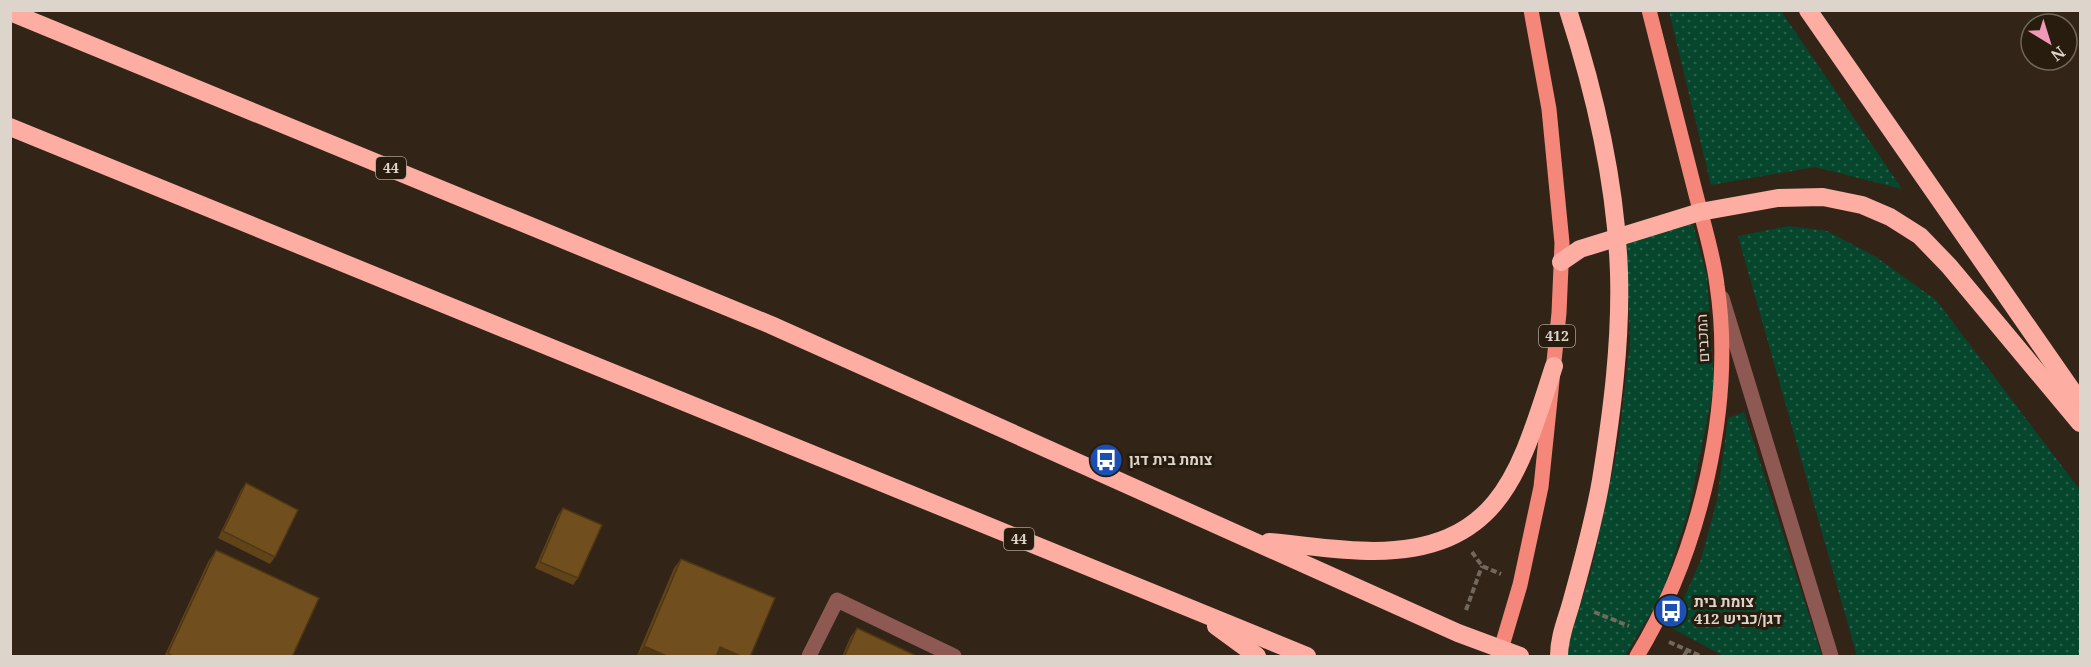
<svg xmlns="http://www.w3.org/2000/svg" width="2091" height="667" font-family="'Noto Serif',Heebo,serif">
	<defs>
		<pattern id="grass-dots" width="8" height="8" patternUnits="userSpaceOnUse" patternTransform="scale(1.5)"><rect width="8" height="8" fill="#05462d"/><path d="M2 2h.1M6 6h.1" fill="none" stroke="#29604a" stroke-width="1.8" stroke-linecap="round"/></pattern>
	</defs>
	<rect width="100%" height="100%" fill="#322518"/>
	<g fill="url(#grass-dots)">
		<path d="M1669 11H1781L1902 189 1815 167 1711 185Z"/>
		<path d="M1693 224 1707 277 1714 385 1689 509 1661 596 1625 656H1568L1567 649 1593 563 1618 445 1630 344 1626 242Z"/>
		<path d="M1789 226 1827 231 1876 257 1936 300 2080 490V656H1857L1738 236Z"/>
		<path d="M1744 412 1822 656H1724L1671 628 1701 559 1717 500 1728 418Z"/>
	</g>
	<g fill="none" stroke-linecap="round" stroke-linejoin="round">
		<g stroke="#73685d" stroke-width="4" stroke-dasharray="6 3" stroke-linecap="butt">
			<path d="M1472 552 1482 566 1501 574"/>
			<path d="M1466 610 1482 566"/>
			<path d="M1594 612 1629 626"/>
			<path d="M1669 642 1701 656"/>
			<path d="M1684 656 1688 649"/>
		</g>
		<g stroke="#8e5952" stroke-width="15">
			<path d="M1722 298 1831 656"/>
			<path d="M809 656 837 600 954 656"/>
		</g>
		<g stroke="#f4877a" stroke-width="15">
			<path d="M1499 656 1520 585 1541 487 1559 313 1562 243 1549 109 1531 10"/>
			<path d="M1637 656C1700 552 1735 405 1717 285 1713 252 1702 219 1694 187 1679 128 1664 69 1649 10"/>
		</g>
		<g stroke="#fdada2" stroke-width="18">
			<path d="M1808 10 2080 402"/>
			<path d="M10 12 771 325 1458 633 1520 656"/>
			<path d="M10 127 1307 656"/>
			<path d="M1561 262 1580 249 1700 212 1778 198 1823 197 1862 205 1890 217 1920 236 1949 266 2080 423"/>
			<path d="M1269 542C1303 545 1339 551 1374 551 1502 550 1520 470 1554 366"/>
			<path d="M1216 626 1257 656"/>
			<path d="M1559 656C1559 636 1567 619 1572 600 1583 560 1594 521 1601 480 1612 412 1621 342 1619 273 1616 183 1596 96 1568 10"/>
		</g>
	</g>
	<g fill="#614319">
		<path d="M246 483 275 557 270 564 218 538 241 490Z"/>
		<path d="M563 508 578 578 573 585 535 568 558 515Z"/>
		<path d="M216 550 292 657H164L208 562Z"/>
		<path d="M681 559 750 657 637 656 674 568Z"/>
		<path d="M857 628 919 657H842L850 638Z"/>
	</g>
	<g fill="#4f3714">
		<path d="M644 646 669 657 637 656Z"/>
		<path d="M720 647 743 657H713Z"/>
	</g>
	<g fill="#714e1d" stroke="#4f3714" stroke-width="1.5">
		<path d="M246 483 298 510 275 557 223 531Z"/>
		<path d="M563 508 602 525 578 578 540 562Z"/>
		<path d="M216 550 319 598 292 657H174L168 653Z"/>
		<path d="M681 559 775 598 750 657H743L720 647 716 657H669L644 646Z"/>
		<path d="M857 628 919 657H844Z"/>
	</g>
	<defs>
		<g id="bus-disc" transform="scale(1.725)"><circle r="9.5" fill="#1a4fb4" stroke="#281c0e"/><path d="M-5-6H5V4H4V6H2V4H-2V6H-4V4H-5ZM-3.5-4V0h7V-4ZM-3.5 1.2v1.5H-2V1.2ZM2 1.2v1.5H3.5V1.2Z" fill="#fff"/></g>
	</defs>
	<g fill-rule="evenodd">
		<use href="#bus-disc" x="1106" y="460"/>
		<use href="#bus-disc" x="1671" y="611"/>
	</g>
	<g text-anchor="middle" stroke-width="6" stroke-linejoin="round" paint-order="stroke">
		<g fill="#281c0e" stroke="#a79e93" stroke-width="1.5">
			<rect x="376" y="157" width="30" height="22" rx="4.5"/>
			<rect x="1539" y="325" width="36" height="22" rx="4.5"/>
			<rect x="1004" y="528" width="30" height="22" rx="4.5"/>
		</g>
		<g font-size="14" font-weight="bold" fill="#ddd5cc">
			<text x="391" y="173">44</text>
			<text x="1557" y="341">412</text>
			<text x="1019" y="544">44</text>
		</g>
		<g font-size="15" fill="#ddd5cc" stroke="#281c0e">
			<text transform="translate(1703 338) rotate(-93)" y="5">המכבים</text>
		</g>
		<g font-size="15" font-weight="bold" fill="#ddd5cc" stroke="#281c0e" text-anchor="start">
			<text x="1129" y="465">צומת בית דגן</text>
			<text x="1694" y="607">צומת בית<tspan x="1694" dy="17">דגן/כביש 412</tspan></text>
		</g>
	</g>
	<rect width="2091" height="667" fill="none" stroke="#ddd5cc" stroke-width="24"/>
	<g transform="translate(2049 42) rotate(142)"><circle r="28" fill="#281c0e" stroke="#70665a" stroke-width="1.5"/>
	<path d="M0-4.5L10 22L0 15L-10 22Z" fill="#f09ab6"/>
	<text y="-9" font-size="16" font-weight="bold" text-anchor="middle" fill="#ddd5cc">N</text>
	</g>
</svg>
